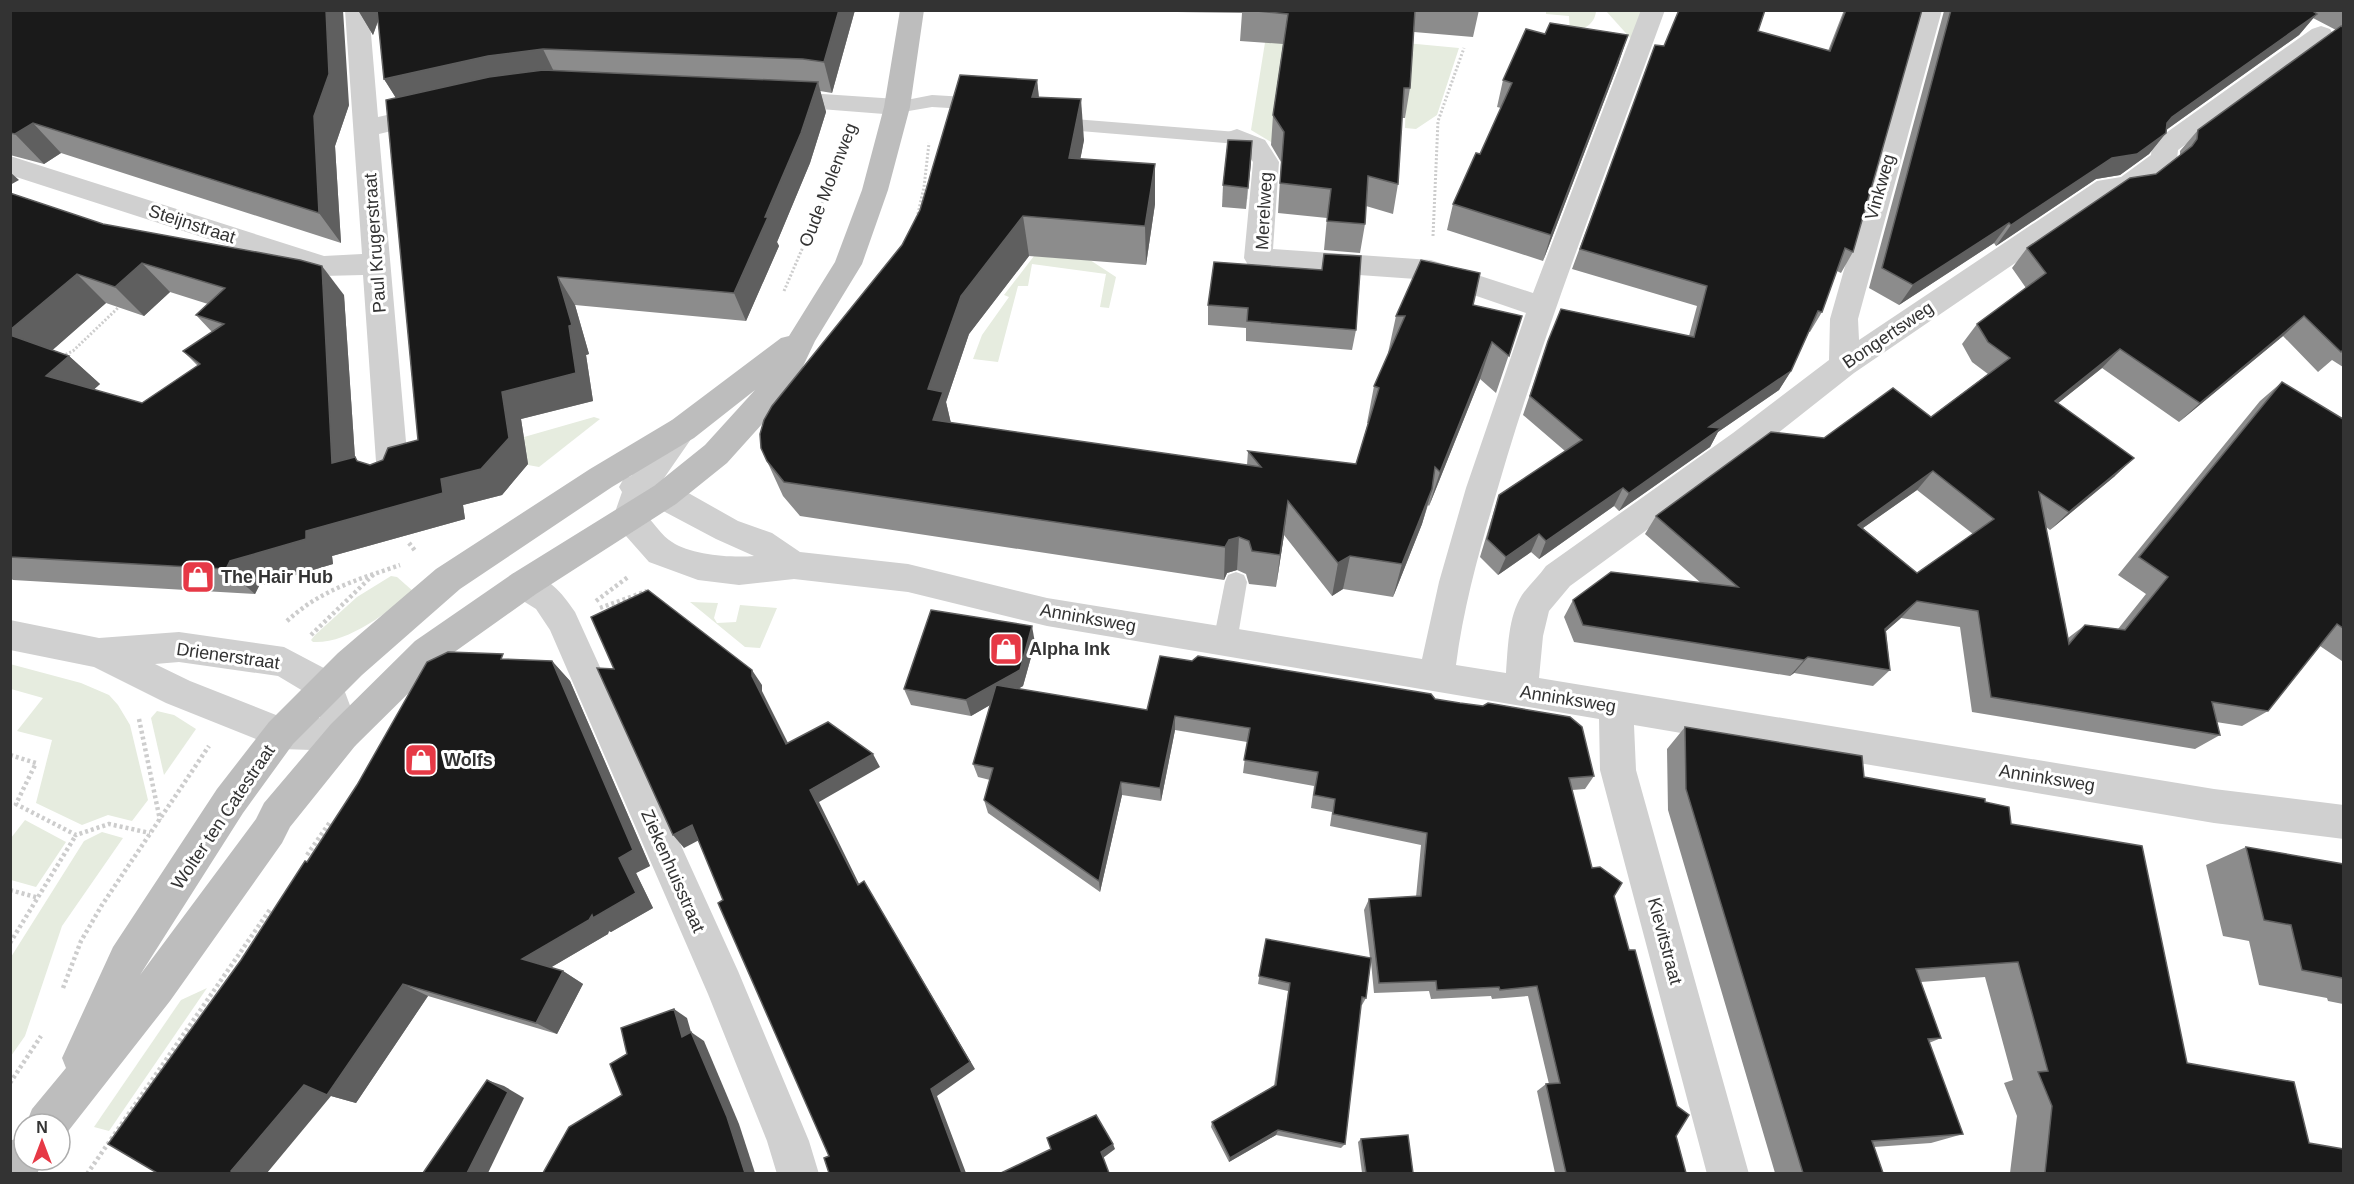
<svg xmlns="http://www.w3.org/2000/svg" width="2354" height="1184" font-family="Arial,sans-serif">
	<rect width="100%" height="100%" fill="#fff"/>
	<g fill="#e6ecdf">
		<path d="M1546 11H1596C1595 25 1582 30 1570 34L1569 16 1546 14Z"/>
		<path d="M1606 11H1644L1633 41Z"/>
		<path d="M1267 30 1459 48 1437 115 1416 129 1405 128 1406 93 1271 142 1251 130Z"/>
		<path d="M1034 256 1090 260 1116 277 1109 308 1100 307 1106 274 1032 264 1028 286H1018L998 362 973 359 982 335 1009 297 1004 295Z"/>
		<path d="M594 417 600 419 539 467 528 465 524 437Z"/>
		<path d="M391 576 397 577 414 592C387 612 348 644 313 642L311 640 315 635 357 597Z"/>
		<path d="M690 602 718 603 714 618 717 623 736 622 740 605 777 608 760 648 745 647Z"/>
		<path d="M10 664 81 683 109 695 118 705 130 725 148 800 132 821 108 815 82 825 36 803 52 740 17 731 43 698 11 689Z"/>
		<path d="M157 711 174 715 196 729 164 775 151 718Z"/>
		<path d="M25 820 66 842 36 887 11 880V838Z"/>
		<path d="M102 832 123 838 62 926 25 1036 11 1056V957L84 841Z"/>
		<path d="M207 988 109 1131 94 1127 181 1000Z"/>
	</g>
	<g fill="none" stroke-linecap="round" stroke-linejoin="round">
		<g stroke="#cdcdcd" stroke-width="3" stroke-dasharray="2 2" stroke-linecap="butt">
			<path d="M917 218 924 187 929 143"/>
			<path d="M1433 236 1438 121 1464 48"/>
			<path d="M784 291 828 189 847 137"/>
			<path d="M62 356 73 351 122 304"/>
		</g>
		<g stroke="#cdcdcd" stroke-width="4.5" stroke-dasharray="3 3" stroke-linecap="butt">
			<path d="M409 543 416 552"/>
			<path d="M596 601 628 577"/>
			<path d="M600 608 647 591"/>
			<path d="M287 621C313 597 341 585 374 574"/>
			<path d="M311 635 374 574 400 565"/>
			<path d="M139 719 160 820"/>
			<path d="M10 755 36 763 16 804 76 835 109 824 150 833"/>
			<path d="M307 855 330 822"/>
			<path d="M10 890 39 898"/>
			<path d="M10 943 76 835"/>
			<path d="M63 988 81 941 102 905 209 746"/>
			<path d="M10 1083 41 1036"/>
			<path d="M87 1174 271 908"/>
		</g>
		<g fill="#d0d0d0" fill-rule="evenodd">
			<path d="M932 95 983 98 989 100 992 104 989 108 983 110 932 107 897 113 891 111 888 107 891 103Z"/>
			<path d="M1062 105 1068 107 1074 119 1237 132 1243 134 1246 138 1243 142 1237 144 1068 130 1062 128 1053 111 1056 107Z"/>
			<path d="M1236 572 1244 575 1247 582 1237 642 1233 649 1225 652 1217 649 1213 642 1225 582 1228 575Z"/>
		</g>
		<g fill="#d0d0d0" fill-rule="evenodd">
			<path d="M345 10H369L378 117 432 105 441 107 445 113 441 119 379 134 409 476 404 485 393 489 382 485 377 476 363 275 323 276 10 175V156L324 256 362 254Z"/>
			<path d="M1641 10H1665C1611 159 1553 306 1507 457 1487 525 1465 594 1456 665L1506 673C1508 648 1508 617 1522 595 1529 585 1539 576 1546 566L1733 433 1829 360 1830 319 1918 10H1942L1858 319 1859 340 2097 181 2121 177 2151 155 2152 146 2156 140 2312 29 2321 26 2330 29 2333 34 2330 39 2178 150 2177 159 2173 165 2137 193 2112 197 1854 373 1755 451 1570 586 1549 611 1543 636 1539 678 2214 789 2344 805V839L2214 823 1634 725 1636 770 1749 1174H1707L1600 770 1599 719 1047 626 908 592 794 579 739 585 698 580 649 562 618 527 613 518 622 492 619 487 624 478 631 476 672 420 683 417 694 420 698 429 662 481 676 486 738 521 772 533 800 552 908 564 1047 598 1422 659 1439 582 1466 488 1526 313 1430 280 1258 268 1248 265 1244 258 1253 162C1243 146 1232 151 1224 138L1228 132 1237 129 1265 140 1279 162 1273 249 1431 260 1533 293ZM650 504 716 539 754 556C731 558 691 555 672 542 662 536 654 523 646 515Z"/>
			<path d="M778 91 897 99 906 101 910 107 906 113 897 115 769 105 765 99 769 93Z"/>
			<path d="M524 570C550 579 560 590 575 612L738 971 809 1141 819 1174H777L767 1141 708 994 550 630 536 609 512 594 508 584 512 574Z"/>
			<path d="M10 620 99 638 179 632 284 647 339 676 361 735 355 746 343 751 281 749 166 703 94 667 10 650ZM179 662 278 676 313 697 320 718 281 717 190 681 155 664Z"/>
		</g>
		<g fill="#bdbdbd" fill-rule="evenodd">
			<path d="M900 10H924L910 107 888 190 862 264 815 341 797 379 763 423 727 463 676 504 536 594 439 663 355 746 290 827 282 843 170 1001 62 1139 60 1124H26L32 1109 66 1068 62 1058 113 947 217 789 269 722 338 653 436 569 590 469 672 420 781 338 789 336 835 262 862 190 884 107ZM755 390 705 445 654 486 512 574 415 641 331 724 264 803 256 819 140 975 243 813 293 744 362 675 460 589 612 487 694 438Z"/>
			<path d="M24 1135V1160H43L37 1174H10V1141Z"/>
		</g>
	</g>
	<g fill="#8c8c8c" fill-rule="evenodd">
		<path d="M10 10 349 105 335 146 341 243 61 153 44 164 10 155Z"/>
		<path d="M358 10H855L832 93 820 91 826 112 810 163 777 242 779 246 746 321 575 305 589 354 586 355 593 401 521 419 528 464 502 495 463 505 465 519 332 556 333 564 259 586 255 594 13 580 10 578V193L103 224 344 295 355 458 358 461 370 465 383 460 418 440 396 98 384 79 378 21 373 35ZM170 292 208 304 196 315 212 332 183 351 198 366 142 403 93 390 100 384 69 356 52 350 106 303 144 316Z"/>
		<path d="M1177 10H1479L1473 37 1414 32 1410 88 1405 118H1402L1398 184 1393 214 1366 206 1365 224 1360 253 1324 250 1327 218 1278 213 1281 162 1271 145 1273 115 1283 44 1240 41 1242 13 1177 12Z"/>
		<path d="M1844 10H1922L1853 252 1841 273 1837 271 1822 312 1810 332H1809L1791 371 1779 390 1718 432 1710 447 1619 511 1614 506 1539 559 1531 552 1498 575 1480 557 1493 514 1499 495 1565 451 1523 415 1548 341 1689 336 1697 306 1572 269 1655 45 1664 46 1758 31 1828 51Z"/>
		<path d="M2343 10V367L2332 360 2318 372 2283 336 2179 422 2102 368 2058 403 2115 476 2050 530 2046 527 2068 638 2085 625 2118 629 2146 594 2118 575 2260 401 2282 382 2343 419V660L2342 661 2320 646 2268 711 2242 726 2216 722 2220 735 2195 749 1972 712 1960 627 1901 618 1886 631 1890 670 1873 686 1794 673 1790 676 1574 642 1564 617 1573 600 1701 583 1645 534 1656 516 1824 438 1931 417 1988 374 1972 362 1962 344 1977 324 2026 288 2012 268 2027 248 2156 174 2180 155V151L2198 130 2336 30 2313 18 2299 35 2166 130V133L2149 154 2120 175 2096 179 1996 246 1994 243 1899 305 1869 288 1944 11ZM1917 490 1973 534 1917 573 1863 528Z"/>
		<path d="M1619 62 1543 261 1447 230 1453 204 1480 154 1501 108 1497 107 1503 80Z"/>
		<path d="M1037 80 1039 97 1084 140 1080 159 1155 164V204L1146 265 1029 256 969 334 946 402 951 423 1247 465 1248 451 1356 464 1368 423H1367L1374 386 1389 353H1388L1396 316 1473 305 1522 316 1496 393 1480 379 1429 506 1428 505 1422 524 1393 597 1343 589 1332 596 1284 535 1276 587 1249 584 1246 574 1237 570 1227 573 1224 580 800 516 783 496 761 448Z"/>
		<path d="M1252 141 1246 209 1222 207 1223 185Z"/>
		<path d="M1214 262 1356 330 1352 350 1246 341V328L1208 325V305Z"/>
		<path d="M1035 643 1023 686 1018 689 1147 710 1435 699 1594 776 1585 789 1572 790 1592 868 1614 896 1686 1173H1555L1537 1091 1546 1084H1549L1528 996 1492 999 1491 996 1431 999 1429 991 1374 993 1371 962 1366 998 1362 1005H1361L1345 1144 1341 1148 1276 1135 1229 1162 1211 1127 1212 1122 1274 1086 1288 991 1258 984 1264 948 1370 958 1364 910 1369 899 1416 897 1421 845 1330 826 1332 812 1311 808 1314 786 1243 773 1247 742 1175 730 1161 801 1122 795 1100 892 988 813 984 800 990 780 978 777 973 764 990 705 971 716 911 705 904 689Z"/>
		<path d="M507 659 552 661 570 681 650 866 636 873 653 908 611 932 609 931 608 934 550 968 563 971 583 984 557 1034 428 996 356 1103 331 1096 241 960 307 862Z"/>
		<path d="M1685 727 1864 777 1985 802 2011 824 2187 1063 2309 1143 2343 1173H2010L2017 1116 2004 1083 2013 1080 1985 977 1921 982 1941 1038 1929 1043 1963 1134 1931 1143 1874 1147 1883 1173H1775L1668 810 1667 749Z"/>
		<path d="M2246 847 2343 864V1004L2328 1001 2327 998 2259 985 2249 941 2223 936 2206 865Z"/>
		<path d="M1361 1139 1413 1173H1362L1358 1142Z"/>
	</g>
	<g fill="#5f5f5f">
		<path d="M326 10H343L349 105 335 146 341 243 319 213 314 116Z"/>
		<path d="M358 10H382L373 35Z"/>
		<path d="M839 10H855L832 93 824 62Z"/>
		<path d="M2317 14 2299 35 2155 138 2172 117Z"/>
		<path d="M1628 35 1619 62 1543 261 1551 235Z"/>
		<path d="M543 49 558 80 403 109 384 79 488 56Z"/>
		<path d="M1037 80 1041 120 1032 97Z"/>
		<path d="M818 82 826 112 810 163 777 242 779 246 746 321 734 293Z"/>
		<path d="M1081 99 1084 140 1073 198 1069 158Z"/>
		<path d="M33 123 61 153 44 164 15 134Z"/>
		<path d="M2166 133 2149 154 2120 175 2096 179 1996 246 2011 225 2112 158Z"/>
		<path d="M1252 141 1251 163 1246 209 1248 188Z"/>
		<path d="M1155 164V204L1146 265 1145 226Z"/>
		<path d="M10 172 19 180 10 185Z"/>
		<path d="M1023 216 1029 256 969 334 946 402 952 428 933 420 928 389 961 296Z"/>
		<path d="M2009 223 1994 243 1899 305 1913 285Z"/>
		<path d="M142 263 170 292 144 316 115 287Z"/>
		<path d="M322 266 344 295 355 458 332 463Z"/>
		<path d="M77 274 106 303 39 362 10 337V330Z"/>
		<path d="M558 277 575 305 589 354 586 355 593 401 521 419 528 464 502 495 463 505 465 519 332 556 333 564 259 586 255 594 226 569 230 561 441 479 502 392Z"/>
		<path d="M2304 316 2283 336 2179 422 2200 403Z"/>
		<path d="M1492 342 1480 379 1429 506 1440 472Z"/>
		<path d="M2120 349 2102 368 2037 420 2055 401Z"/>
		<path d="M69 356 100 384 78 404 46 376Z"/>
		<path d="M1791 371 1779 390 1718 432 1710 447 1619 511 1629 493 1709 427Z"/>
		<path d="M2134 458 2115 476 2050 530 2069 512Z"/>
		<path d="M1933 471 1917 490 1843 542 1858 525Z"/>
		<path d="M1623 488 1614 506 1539 559 1546 541Z"/>
		<path d="M1432 489 1422 524 1393 597 1402 564Z"/>
		<path d="M1288 501 1284 535 1276 587 1280 555Z"/>
		<path d="M1539 534 1531 552 1498 575 1506 557Z"/>
		<path d="M1239 537 1237 570 1227 573 1224 580 1225 547 1229 540Z"/>
		<path d="M1350 556 1343 589 1332 596 1338 563Z"/>
		<path d="M1917 601 1901 618 1870 645 1885 629Z"/>
		<path d="M1032 626 1035 643 1023 686 971 716 966 700Z"/>
		<path d="M1808 657 1794 673 1790 676 1804 660Z"/>
		<path d="M552 661 570 681 650 866 636 873 653 908 611 932 609 931 608 934 543 972 522 959 592 915 619 858Z"/>
		<path d="M752 670 762 685V691L795 757 786 744 752 676Z"/>
		<path d="M1175 716V730L1161 801 1160 788Z"/>
		<path d="M873 754 880 767 819 802 865 896 858 885 810 790Z"/>
		<path d="M1121 782 1122 795 1100 892 1099 881Z"/>
		<path d="M692 825 703 838 684 848 673 835Z"/>
		<path d="M864 881 975 1069 937 1096 966 1173H962L931 1089Z"/>
		<path d="M563 971 583 984 557 1034 536 1023Z"/>
		<path d="M403 984 428 996 356 1103 331 1096 267 1173H235L231 1171 304 1085Z"/>
		<path d="M674 1009 687 1018 695 1046 682 1037Z"/>
		<path d="M691 1032 704 1041 739 1124 755 1173H745Z"/>
		<path d="M487 1080 504 1086 524 1098 488 1173H467Z"/>
		<path d="M1278 1130 1276 1135 1229 1162 1230 1158Z"/>
		<path d="M1113 1144 1115 1149 1103 1158 1101 1152Z"/>
	</g>
	<g fill="#1a1a1a" stroke="#5f5f5f" stroke-width="1.5" fill-rule="evenodd">
		<path d="M326 10 329 74 314 116 319 213 33 123 15 134 10 133 11 10Z"/>
		<path d="M377 10H839L824 62 803 59 543 49 488 56 384 79Z"/>
		<path d="M1246 10H1415L1410 88H1404L1398 184 1368 176 1365 224 1327 221 1331 189 1280 183 1284 132 1273 115 1288 14Z"/>
		<path d="M1679 10H1765L1758 31 1830 51 1846 10H1922L1853 252 1845 248 1822 312 1818 311 1791 371 1709 427 1721 428 1629 493 1623 488 1546 541 1539 534 1506 557 1487 539 1499 495 1582 440 1530 396 1548 341 1561 309 1694 337 1707 286 1580 249 1655 45 1664 46Z"/>
		<path d="M1951 10H2311L2317 14 2172 117 2167 123 2166 133 2137 154 2112 158 2011 225 2009 223 1913 285 1882 268Z"/>
		<path d="M1550 23 1628 35 1551 235 1453 204 1476 153 1480 154 1512 83 1503 80 1526 29 1545 34Z"/>
		<path d="M2341 26 2343 27V350L2341 352 2304 316 2200 403 2120 349 2055 401 2134 458 2069 512 2039 492 2069 644 2085 625 2125 630 2168 577 2139 557 2282 382 2343 419V628L2337 624 2268 711 2212 702 2220 735 1991 697 1978 611 1917 601 1885 629 1890 670 1808 657 1804 660 1583 625 1573 600 1611 572 1738 587 1656 516 1771 432 1824 438 1893 388 1931 417 2010 358 1988 342 1977 324 2046 273 2027 248 2130 178 2156 174 2192 146 2197 139 2198 130ZM1933 471 1994 519 1917 573 1858 525Z"/>
		<path d="M543 70 818 82 801 133 765 217H768L734 293 558 277 572 325 569 326 576 373 502 392 509 438 481 469 441 479 443 493 306 531V539L230 561 226 569 10 557V335L69 356 46 376 142 403 200 364 183 351 224 324 196 315 225 288 142 263 115 287 77 274 10 330V193L103 224 300 260 322 266 332 463 355 457 357 461 370 465 383 460 388 448 418 440 386 100 489 77Z"/>
		<path d="M960 75 1037 80 1032 97 1081 99 1069 158 1155 164 1145 226 1023 216 961 296 928 389 943 392 933 420 1261 467 1248 451 1356 464 1379 388 1374 386 1405 316H1396L1421 260 1480 273 1473 305 1522 316 1509 356 1492 342 1440 472 1435 467 1432 489 1402 564 1350 556 1338 563 1288 501 1280 555 1252 551 1249 541 1239 537 1229 540 1225 547 784 482 767 461 761 448 760 434 764 420 772 406 902 245 920 210Z"/>
		<path d="M1228 140 1252 141 1248 188 1223 185Z"/>
		<path d="M1324 254 1361 256 1356 330 1247 321 1248 308 1208 305 1214 262 1322 270Z"/>
		<path d="M648 590 752 670V676L786 744 828 722 873 754 810 790 858 885 864 881 970 1062 931 1089 962 1173H829L824 1158 829 1156 718 903 723 900 692 825 673 835 597 668 614 669 591 617Z"/>
		<path d="M931 610 1032 626 1020 670 966 700 904 689Z"/>
		<path d="M448 652 503 654 501 659 552 661 633 850 619 858 636 893 593 918 592 915 589 920 522 959 563 971 536 1023 403 984 327 1095 304 1085 231 1171 235 1173H157L108 1144 241 960 305 861 307 862 357 785 427 662Z"/>
		<path d="M1160 656 1192 661 1198 656 1431 694 1435 699 1460 703 1483 706 1488 703 1570 717 1582 727 1594 776 1569 778 1592 868 1600 867 1622 883 1614 896 1629 950H1635L1677 1106 1689 1115 1676 1136 1686 1173H1566L1546 1084 1560 1083 1537 986 1500 990 1499 987 1437 990 1436 981 1379 983 1369 899 1421 896 1427 833 1333 814 1335 799 1314 795 1318 772 1244 760 1250 728 1175 716 1160 788 1121 782 1099 881 984 800 993 768 973 764 996 685 1147 710Z"/>
		<path d="M1685 727 1862 756 1864 777 1985 799V802L2009 807 2011 824 2142 846 2187 1063 2294 1082 2309 1143 2343 1149V1173H2045L2052 1106 2038 1072 2048 1071 2018 962 1916 969 1941 1038 1928 1039 1963 1134 1872 1141 1883 1173H1803L1686 789Z"/>
		<path d="M2246 847 2343 864V978L2302 970 2291 925 2264 920Z"/>
		<path d="M1266 939 1371 958 1366 998 1362 997 1345 1144 1278 1130 1230 1158 1212 1122 1276 1085 1290 983 1259 976Z"/>
		<path d="M674 1009 682 1037 691 1032 727 1117 745 1173H543L569 1127 622 1095 610 1064 627 1054 621 1028Z"/>
		<path d="M487 1080 508 1092 467 1173H423Z"/>
		<path d="M1096 1115 1113 1144 1101 1152 1109 1173H1001L1051 1149 1047 1138Z"/>
		<path d="M1408 1135 1413 1173H1366L1361 1139Z"/>
	</g>
	<defs>
		<g id="shop-square" transform="scale(1.725)"><rect x="-9" y="-9" width="18" height="18" rx="4" fill="#e63946" stroke="#fff"/><path d="M-5-2.5h2.3a2.7 3.5 0 0 1 5.4 0H5L5.5 6h-11ZM-1.5-2.5h3a1.5 2.3 0 0 0-3 0Z" fill="#fff"/></g>
	</defs>
	<g fill-rule="evenodd">
		<use href="#shop-square" x="198" y="577"/>
		<use href="#shop-square" x="1006" y="649"/>
		<use href="#shop-square" x="421" y="760"/>
	</g>
	<g text-anchor="middle" stroke-width="6" stroke-linejoin="round" paint-order="stroke">
		<g font-size="18" fill="#333" stroke="#fff">
			<text transform="translate(828 185) rotate(-69)" y="6">Oude Molenweg</text>
			<text transform="translate(1880 187) rotate(-74)" y="6">Vinkweg</text>
			<text transform="translate(1264 211) rotate(-87)" y="6">Merelweg</text>
			<text transform="translate(192 224) rotate(18)" y="6">Steijnstraat</text>
			<text transform="translate(375 243) rotate(-94)" y="6">Paul Krugerstraat</text>
			<text transform="translate(1888 335) rotate(-34)" y="6">Bongertsweg</text>
			<text transform="translate(1088 618) rotate(10)" y="6">Anninksweg</text>
			<text transform="translate(228 656) rotate(8)" y="6">Drienerstraat</text>
			<text transform="translate(1568 699) rotate(9)" y="6">Anninksweg</text>
			<text transform="translate(2047 778) rotate(9)" y="6">Anninksweg</text>
			<text transform="translate(223 817) rotate(-56)" y="6">Wolter ten Catestraat</text>
			<text transform="translate(673 871) rotate(66)" y="6">Ziekenhuisstraat</text>
			<text transform="translate(1665 941) rotate(75)" y="6">Kievitstraat</text>
		</g>
		<g font-size="18" font-weight="bold" fill="#333" stroke="#fff" text-anchor="start">
			<text x="221" y="583">The Hair Hub</text>
			<text x="1029" y="655">Alpha Ink</text>
			<text x="444" y="766">Wolfs</text>
		</g>
	</g>
	<rect width="2354" height="1184" fill="none" stroke="#333333" stroke-width="24"/>
	<g transform="translate(42 1142)"><circle r="28" fill="#ffffff" stroke="#adadad" stroke-width="1.5"/>
	<path d="M0-4.5L10 22L0 15L-10 22Z" fill="#e63946"/>
	<text y="-9" font-size="16" font-weight="bold" text-anchor="middle" fill="#333333">N</text>
	</g>
</svg>
